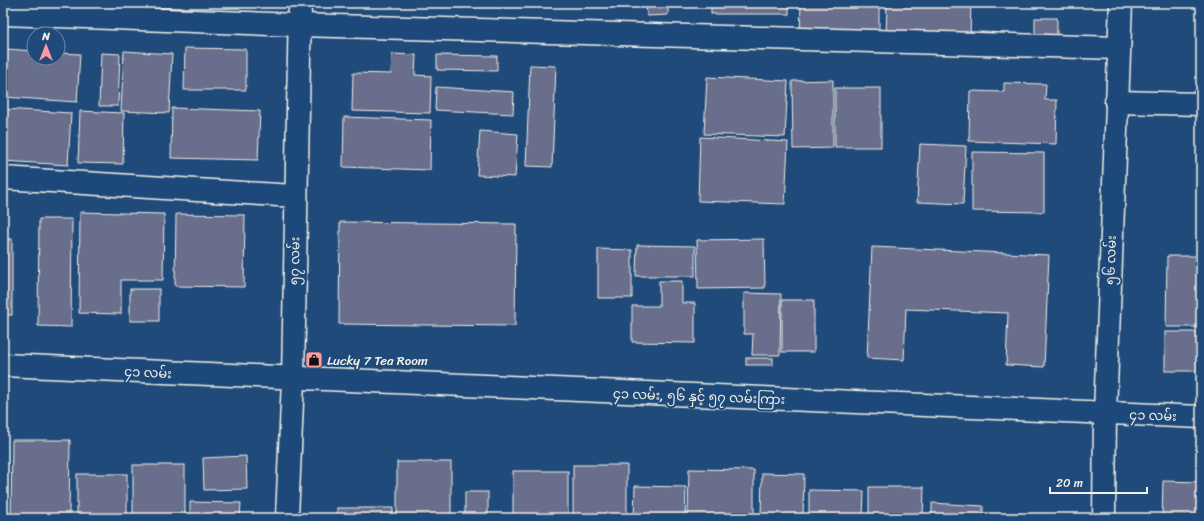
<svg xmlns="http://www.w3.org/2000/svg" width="1204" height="521" font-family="Sriracha,'Noto Sans Myanmar',sans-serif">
	<rect width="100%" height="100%" fill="#1f4a7a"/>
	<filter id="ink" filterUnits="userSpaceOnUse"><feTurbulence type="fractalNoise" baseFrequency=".025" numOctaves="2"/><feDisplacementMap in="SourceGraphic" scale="8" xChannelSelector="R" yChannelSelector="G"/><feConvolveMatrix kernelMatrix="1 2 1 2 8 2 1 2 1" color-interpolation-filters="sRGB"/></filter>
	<g filter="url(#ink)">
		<g fill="#676e8b" stroke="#f4f1e8">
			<rect x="113" y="3" width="56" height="3"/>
			<rect x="468" y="3" width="64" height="4"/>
			<rect x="620" y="3" width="19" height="3"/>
			<path d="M646 3H668V15L647 16Z"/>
			<rect x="711" y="3" width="78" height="11"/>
			<path d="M801 3H879V39L800 36Z"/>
			<path d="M887 3H971L970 38 886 36Z"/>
			<path d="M978 3H1065V6Z"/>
			<rect x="1035" y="18" width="22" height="17"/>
			<path d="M185 48 246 49V90H184Z"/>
			<path d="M6 49 34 51V58H58V53L80 54 77 102 3 97Z"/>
			<path d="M124 51 172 54 169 113 121 111Z"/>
			<path d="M101 53 120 54 118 106H99Z"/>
			<path d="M392 54 416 55 415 75 431 76 430 113 352 111 353 73 391 74Z"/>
			<path d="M437 55 497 56V71L437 70Z"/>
			<path d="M530 65 556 66 552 167 526 166Z"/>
			<path d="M707 77 788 81 785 137 704 134Z"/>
			<path d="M833 80V148L793 149 792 81Z"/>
			<path d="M1004 83 1046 84 1045 100H1057L1056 144 969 141 970 91 1004 92Z"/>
			<path d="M436 87 514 92 513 114 435 110Z"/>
			<rect x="835" y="88" width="46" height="59"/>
			<path d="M172 108 260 111 258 160 171 158Z"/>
			<path d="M3 109 71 113 68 165 3 161Z"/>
			<path d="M80 111 124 113 123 164 78 163Z"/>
			<path d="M344 117 431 120 430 170 343 167Z"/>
			<path d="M480 131 518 134 515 177 477 175Z"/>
			<path d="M700 137 788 142 785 204 698 201Z"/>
			<path d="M920 144 966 146 963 204 917 202Z"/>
			<path d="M972 152 1044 153V212L972 211Z"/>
			<path d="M80 212 164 214 163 280H121V314L79 313Z"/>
			<path d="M176 214 245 215 244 287 175 286Z"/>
			<path d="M39 219H72L71 327 38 326Z"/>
			<path d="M340 222 516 224 515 326 339 324Z"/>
			<rect x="3" y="239" width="9" height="76"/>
			<path d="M764 239 765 288 698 289 697 240Z"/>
			<path d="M637 245 695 246V276H636Z"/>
			<path d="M872 247 1049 255 1044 367 1006 365 1008 313 906 309 904 360 867 358Z"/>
			<path d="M598 249 632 250V298H598Z"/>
			<path d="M1167 256H1201V327H1166Z"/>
			<path d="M659 281H682V303H695V343L632 342V306H659Z"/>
			<rect x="130" y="289" width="29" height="32"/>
			<path d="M744 293 781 294 780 355H752L753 334H744Z"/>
			<rect x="782" y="300" width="32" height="52"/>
			<rect x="1165" y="332" width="36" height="39"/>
			<rect x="746" y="358" width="27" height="7"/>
			<path d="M12 440H70L69 518H11Z"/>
			<path d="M246 456 247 489 204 490 203 458Z"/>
			<rect x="397" y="462" width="54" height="56"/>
			<rect x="133" y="465" width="52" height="53"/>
			<rect x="573" y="465" width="54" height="53"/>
			<path d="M689 469 754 470V518H688Z"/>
			<rect x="513" y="471" width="55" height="47"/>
			<path d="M762 473 804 474 803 518H761Z"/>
			<rect x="77" y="474" width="50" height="44"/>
			<path d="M1163 481 1201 482V518H1162Z"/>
			<path d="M635 486 686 487 685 518H634Z"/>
			<path d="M869 487H924L923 518H869Z"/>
			<path d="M809 490 864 491 863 518H809Z"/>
			<rect x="465" y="492" width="23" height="26"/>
			<path d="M190 502 241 503 240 518H190Z"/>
			<path d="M932 503 983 506V518H932Z"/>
			<rect x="337" y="508" width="56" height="10"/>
		</g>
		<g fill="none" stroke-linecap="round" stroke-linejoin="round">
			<g stroke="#f4f1e8" stroke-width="25">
				<g id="minor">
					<path d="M3 14 299 25 1119 48"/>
					<path d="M1116 102 1201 104"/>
					<path d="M3 178 295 196"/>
					<path d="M3 365 1201 417"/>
					<path d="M287 518 293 379 300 3"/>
					<path d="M1104 518 1105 413 1121 3"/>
				</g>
			</g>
			<use href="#minor" stroke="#1f4a7a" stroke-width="22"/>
		</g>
	</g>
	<defs>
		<g id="shop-square" transform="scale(0.9)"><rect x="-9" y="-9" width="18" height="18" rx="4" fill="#ff9aa2" stroke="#1f4a7a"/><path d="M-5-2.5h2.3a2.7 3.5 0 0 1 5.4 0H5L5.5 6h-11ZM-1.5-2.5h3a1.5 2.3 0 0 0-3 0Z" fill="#111"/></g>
	</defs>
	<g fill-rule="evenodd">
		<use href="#shop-square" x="314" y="360"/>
	</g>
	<g text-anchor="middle" stroke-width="4" stroke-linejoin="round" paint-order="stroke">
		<g font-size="13" fill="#f4f1e8" stroke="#1f4a7a">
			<text transform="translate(1110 260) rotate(-88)" y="5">၅၆ လမ်း</text>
			<text transform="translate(294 261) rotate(-89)" y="5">၅၇ လမ်း</text>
			<text transform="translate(148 372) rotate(3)" y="5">၄၁ လမ်း</text>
			<text transform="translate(699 396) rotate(2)" y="5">၄၁ လမ်း, ၅၆ နှင့် ၅၇ လမ်းကြား</text>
			<text transform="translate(1153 415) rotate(2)" y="5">၄၁ လမ်း</text>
		</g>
		<g font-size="13" fill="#f4f1e8" stroke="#1f4a7a" text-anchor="start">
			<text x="327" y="365">Lucky 7 Tea Room</text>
		</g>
	</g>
	<rect width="1204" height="521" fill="none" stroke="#1f4a7a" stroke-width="16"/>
	<rect x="8" y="8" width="1188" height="505" fill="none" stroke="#f4f1e8" stroke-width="1.5" filter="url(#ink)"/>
	<g transform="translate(46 46)"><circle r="19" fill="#1f4a7a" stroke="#748da6"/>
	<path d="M0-3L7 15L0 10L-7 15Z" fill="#ff9aa2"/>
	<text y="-6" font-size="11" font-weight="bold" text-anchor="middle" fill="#f4f1e8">N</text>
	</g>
	<path d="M1050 487v6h97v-6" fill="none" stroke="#f4f1e8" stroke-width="2"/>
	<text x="1056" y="487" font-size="12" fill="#f4f1e8" stroke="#1f4a7a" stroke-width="3" paint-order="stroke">20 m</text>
</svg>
